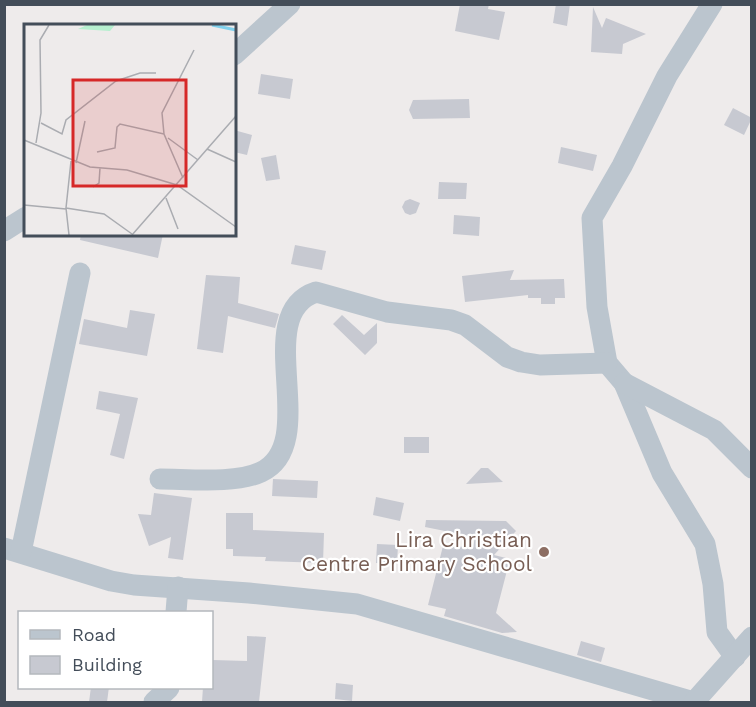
<svg xmlns="http://www.w3.org/2000/svg" width="756" height="707" font-family="'Work Sans',sans-serif">
	<rect width="100%" height="100%" fill="#eeebeb"/>
	<g fill="#c7c9d1">
		<path d="M460 4H489L488 9 505 12 499 40 455 31Z"/>
		<path d="M556 4H570L567 26 553 23Z"/>
		<path d="M593 7 602 28 606 18 646 34 623 44 622 54 591 52Z"/>
		<path d="M261 74 293 79 290 99 258 94Z"/>
		<path d="M469 99 470 118 413 119 409 110 413 100Z"/>
		<path d="M733 108 752 118 744 135 724 125Z"/>
		<path d="M234 130 252 135 247 155 234 152Z"/>
		<path d="M561 147 597 155 593 171 558 163Z"/>
		<path d="M276 155 280 179 266 181 261 158Z"/>
		<path d="M439 182 467 183 466 199H438Z"/>
		<path d="M410 199 420 203 416 213 410 215 405 213 402 207 405 201Z"/>
		<path d="M454 215 480 217 479 236 453 234Z"/>
		<path d="M81 234H163L158 258 80 240Z"/>
		<path d="M295 245 326 251 322 270 291 264Z"/>
		<path d="M514 270 510 280 564 279 565 298H555V304H541V298H528V295L465 302 462 276Z"/>
		<path d="M206 275 240 277 238 303 279 314 275 328 228 316 223 353 197 349Z"/>
		<path d="M130 310 155 314 147 356 79 344 84 319 127 328Z"/>
		<path d="M342 315 364 335 377 323V343L365 355 333 324Z"/>
		<path d="M99 391 138 398 124 459 110 455 120 414 96 409Z"/>
		<rect x="404" y="437" width="25" height="16"/>
		<path d="M481 468H488L503 482 466 484Z"/>
		<path d="M273 479 318 481 317 498 272 496Z"/>
		<path d="M154 493 192 498 183 560 168 558 171 537 149 546 138 514 151 515Z"/>
		<path d="M376 497 404 503 400 521 373 515Z"/>
		<path d="M226 513H253V530L324 533 323 563 265 561 266 557 233 556V549H226Z"/>
		<path d="M426 520 506 521 516 531 494 555 510 559 496 613 517 632 502 633 444 616 446 609 428 605 443 546 473 547 475 537 425 527Z"/>
		<path d="M377 544 398 545 397 564 376 563Z"/>
		<path d="M247 636 266 637 259 702H202L203 687H212L213 660 247 661Z"/>
		<path d="M581 641 605 648 601 662 577 655Z"/>
		<path d="M336 683 353 685 352 701 335 699Z"/>
		<path d="M91 687H109L107 702H89Z"/>
	</g>
	<g fill="none" stroke-linecap="round" stroke-linejoin="round">
		<g stroke="#bbc5ce" stroke-width="21">
			<path d="M712 4 667 76 622 166 592 218 597 307 607 363 624 383 662 473 705 544 713 584 717 632 735 657"/>
			<path d="M234 55 290 4"/>
			<path d="M4 231 26 217"/>
			<path d="M624 383 714 430 752 468"/>
			<path d="M160 479C188 479 236 484 261 472 323 443 249 314 316 292L387 312 451 320 465 325 507 357 521 362 540 365 607 363"/>
			<path d="M4 548 111 581 134 585 249 593 357 604 694 702"/>
			<path d="M21 552 80 273"/>
			<path d="M176 612 178 587"/>
			<path d="M154 702 169 688"/>
			<path d="M694 702 752 637"/>
		</g>
	</g>
	<circle fill="#8d6e63" stroke="#fff" stroke-width="2" cx="544" cy="552" r="6"/>
	<g text-anchor="middle" stroke-width="4.5" stroke-linejoin="round" paint-order="stroke">
		<g font-size="21" fill="#785e54" stroke="#fff" text-anchor="end">
			<text x="532" y="547">Lira Christian<tspan x="532" dy="24">Centre Primary School</tspan></text>
		</g>
	</g>
	<g transform="translate(24 24)">
		<rect width="212" height="212" fill="#eeebeb"/>
		<path d="M63 1H91L86 7 54 5Z" fill="#b6efcf"/>
		<path fill="none" stroke="#81d1ed" stroke-width="3" d="M188 1 212 6"/>
		<path fill="none" stroke="#aaacb1" stroke-width="1.5" d="M17 99 38 110 42 96 92 57 116 49H132M144 114 174 136M0 116 66 143 103 146 153 161 212 203M12 119 17 89 16 16 25 1M183 125 212 138M73 128 91 124 93 103 96 100 140 110M52 139 61 97M159 154 140 110 138 89 170 26M69 163 75 159 76 144M142 174 154 205M0 181 42 185M42 184 80 190 108 210M45 211 42 184 47 137M108 211 212 92"/>
		<path fill="#d62828" fill-opacity="0.15" stroke="#d62828" stroke-width="3" d="M49 56H162V162H49Z"/>
		<rect width="212" height="212" fill="none" stroke="#434d59" stroke-width="3"/>
	</g>
	<rect width="756" height="707" fill="none" stroke="#434d59" stroke-width="12"/>
	<rect x="18" y="611" width="195" height="78" fill="#ffffff" stroke="#b4b8bd" stroke-width="1.5"/>
	<rect x="30" y="630" width="30" height="9" fill="#bbc5ce" stroke="#b4b8bd" stroke-width="1.5"/>
	<text x="72" y="641" font-size="18" fill="#434d59">Road</text>
	<rect x="30" y="656" width="30" height="18" fill="#c7c9d1" stroke="#b4b8bd" stroke-width="1.5"/>
	<text x="72" y="671" font-size="18" fill="#434d59">Building</text>
</svg>
